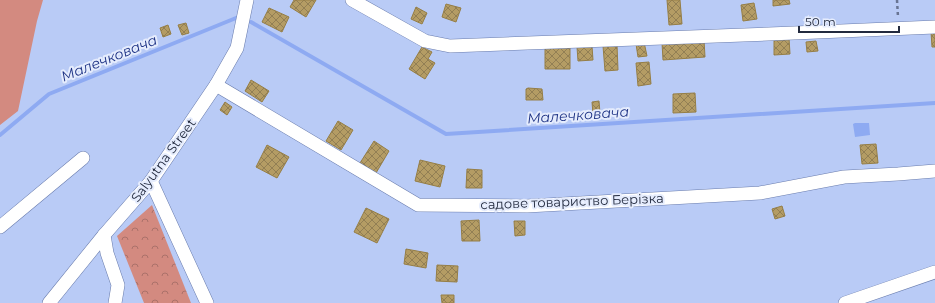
<svg xmlns="http://www.w3.org/2000/svg" width="935" height="303" font-family="Montserrat,sans-serif">
	<defs>
		<pattern id="forest-crowns" width="20" height="18" patternUnits="userSpaceOnUse"><rect width="20" height="18" fill="#d38a80"/><path d="M2 6a3 3 0 1 1 6 0M12 15a3 3 0 1 1 6 0" fill="none" stroke="#ab716a"/></pattern>
		<pattern id="building-cross-hatch" width="8" height="8" patternUnits="userSpaceOnUse"><rect width="8" height="8" fill="#b49c64"/><path d="M0 0l8 8M0 8l8-8" fill="none" stroke="#927f54"/></pattern>
	</defs>
	<rect width="100%" height="100%" fill="#b9cbf6"/>
	<path fill="url(#forest-crowns)" d="M152 205 191 303H144L117 236Z"/>
	<path fill="#d38a80" d="M0 0H43L37 21 18 111 0 125Z"/>
	<path fill="#8eaaf2" d="M855 123H869L870 135 855 137 853 124Z"/>
	<g fill="none" stroke-linecap="round" stroke-linejoin="round">
		<g stroke="#8eaaf2" stroke-width="4">
			<path d="M251 22 446 134 935 103"/>
			<path d="M0 135 49 94 236 18"/>
		</g>
	</g>
	<g fill="url(#building-cross-hatch)" stroke="#957e46">
		<path d="M294 0H316L306 17 290 7Z"/>
		<path d="M667 0H680L682 24 669 25Z"/>
		<path d="M773 0H789L790 4 773 6Z"/>
		<path d="M754 3 757 19 743 21 741 5Z"/>
		<path d="M446 4 461 8 456 22 442 17Z"/>
		<path d="M416 7 427 13 422 24 411 19Z"/>
		<path d="M269 8 289 17 282 32 262 22Z"/>
		<path d="M186 23 189 33 182 35 178 25Z"/>
		<path d="M168 25 171 34 163 37 160 28Z"/>
		<path d="M931 32H935V47H932Z"/>
		<path d="M789 38 790 54 774 55V39Z"/>
		<path d="M704 40 705 57 663 60 662 43Z"/>
		<path d="M816 41 818 51 807 52 806 42Z"/>
		<path d="M644 42 647 56 638 57 636 44Z"/>
		<path d="M617 45 618 70 605 71 603 46Z"/>
		<path d="M570 46V69H545V47Z"/>
		<path d="M592 46 593 60 578 61 577 47Z"/>
		<path d="M422 47 432 52 428 59 435 63 425 79 409 69Z"/>
		<path d="M649 62 651 84 638 86 636 63Z"/>
		<path d="M251 80 269 91 262 102 245 91Z"/>
		<path d="M528 88 542 89 543 100H526V89Z"/>
		<path d="M695 93 696 112 673 113V94Z"/>
		<path d="M599 101 600 113 593 114 592 102Z"/>
		<path d="M225 102 232 107 227 115 220 110Z"/>
		<path d="M338 121 353 130 341 150 326 141Z"/>
		<path d="M374 141 389 151 376 173 360 163Z"/>
		<path d="M876 144 878 163 862 164 860 145Z"/>
		<path d="M267 145 289 157 277 178 256 167Z"/>
		<path d="M420 160 445 166 440 187 415 181Z"/>
		<path d="M467 169 482 170V188H466Z"/>
		<path d="M782 206 785 216 775 219 772 209Z"/>
		<path d="M366 208 389 219 377 243 354 232Z"/>
		<path d="M479 220 480 241H462L461 221Z"/>
		<path d="M514 221H525V235L515 236Z"/>
		<path d="M406 249 428 253 426 268 404 264Z"/>
		<path d="M437 265 458 266 457 282 436 281Z"/>
		<path d="M441 295H454V303H442Z"/>
	</g>
	<g fill="none" stroke-linecap="round" stroke-linejoin="round">
		<g stroke="#697cad" stroke-width="14">
			<g id="minor">
				<path d="M352 0 425 41 450 46 794 33 935 27"/>
				<path d="M216 85 418 205 527 206 760 193 844 177 898 174 935 171"/>
				<path d="M151 181 207 303"/>
				<path d="M0 227 83 158"/>
				<path d="M104 235 107 253 118 285 115 303"/>
				<path d="M49 303 104 235 151 181 216 85 237 48 247 0"/>
				<path d="M845 303 935 272"/>
			</g>
		</g>
		<path stroke="#687493" stroke-width="2.5" stroke-dasharray="3 3" stroke-linecap="butt" d="M897 0 898 17"/>
		<use href="#minor" stroke="#fff" stroke-width="13"/>
	</g>
	<g text-anchor="middle" stroke-width="4" stroke-linejoin="round" paint-order="stroke">
		<g font-size="13" fill="#222a3e" stroke="#e5ecfd">
			<text transform="translate(163 160) rotate(-54)" y="5">Salyutna Street</text>
			<text transform="translate(572 201) rotate(-2)" y="5">садове товариство Берізка</text>
		</g>
		<g font-size="14" font-style="italic" fill="#1d3284" stroke="#e5ecfd">
			<text transform="translate(109 58) rotate(-22)" y="5">Малечковача</text>
			<text transform="translate(578 115) rotate(-4)" y="5">Малечковача</text>
		</g>
	</g>
	<path d="M799 26v6h100v-6" fill="none" stroke="#222a3e" stroke-width="2"/>
	<text x="805" y="26" font-size="12" fill="#222a3e" stroke="#e5ecfd" stroke-width="3" paint-order="stroke">50 m</text>
</svg>
